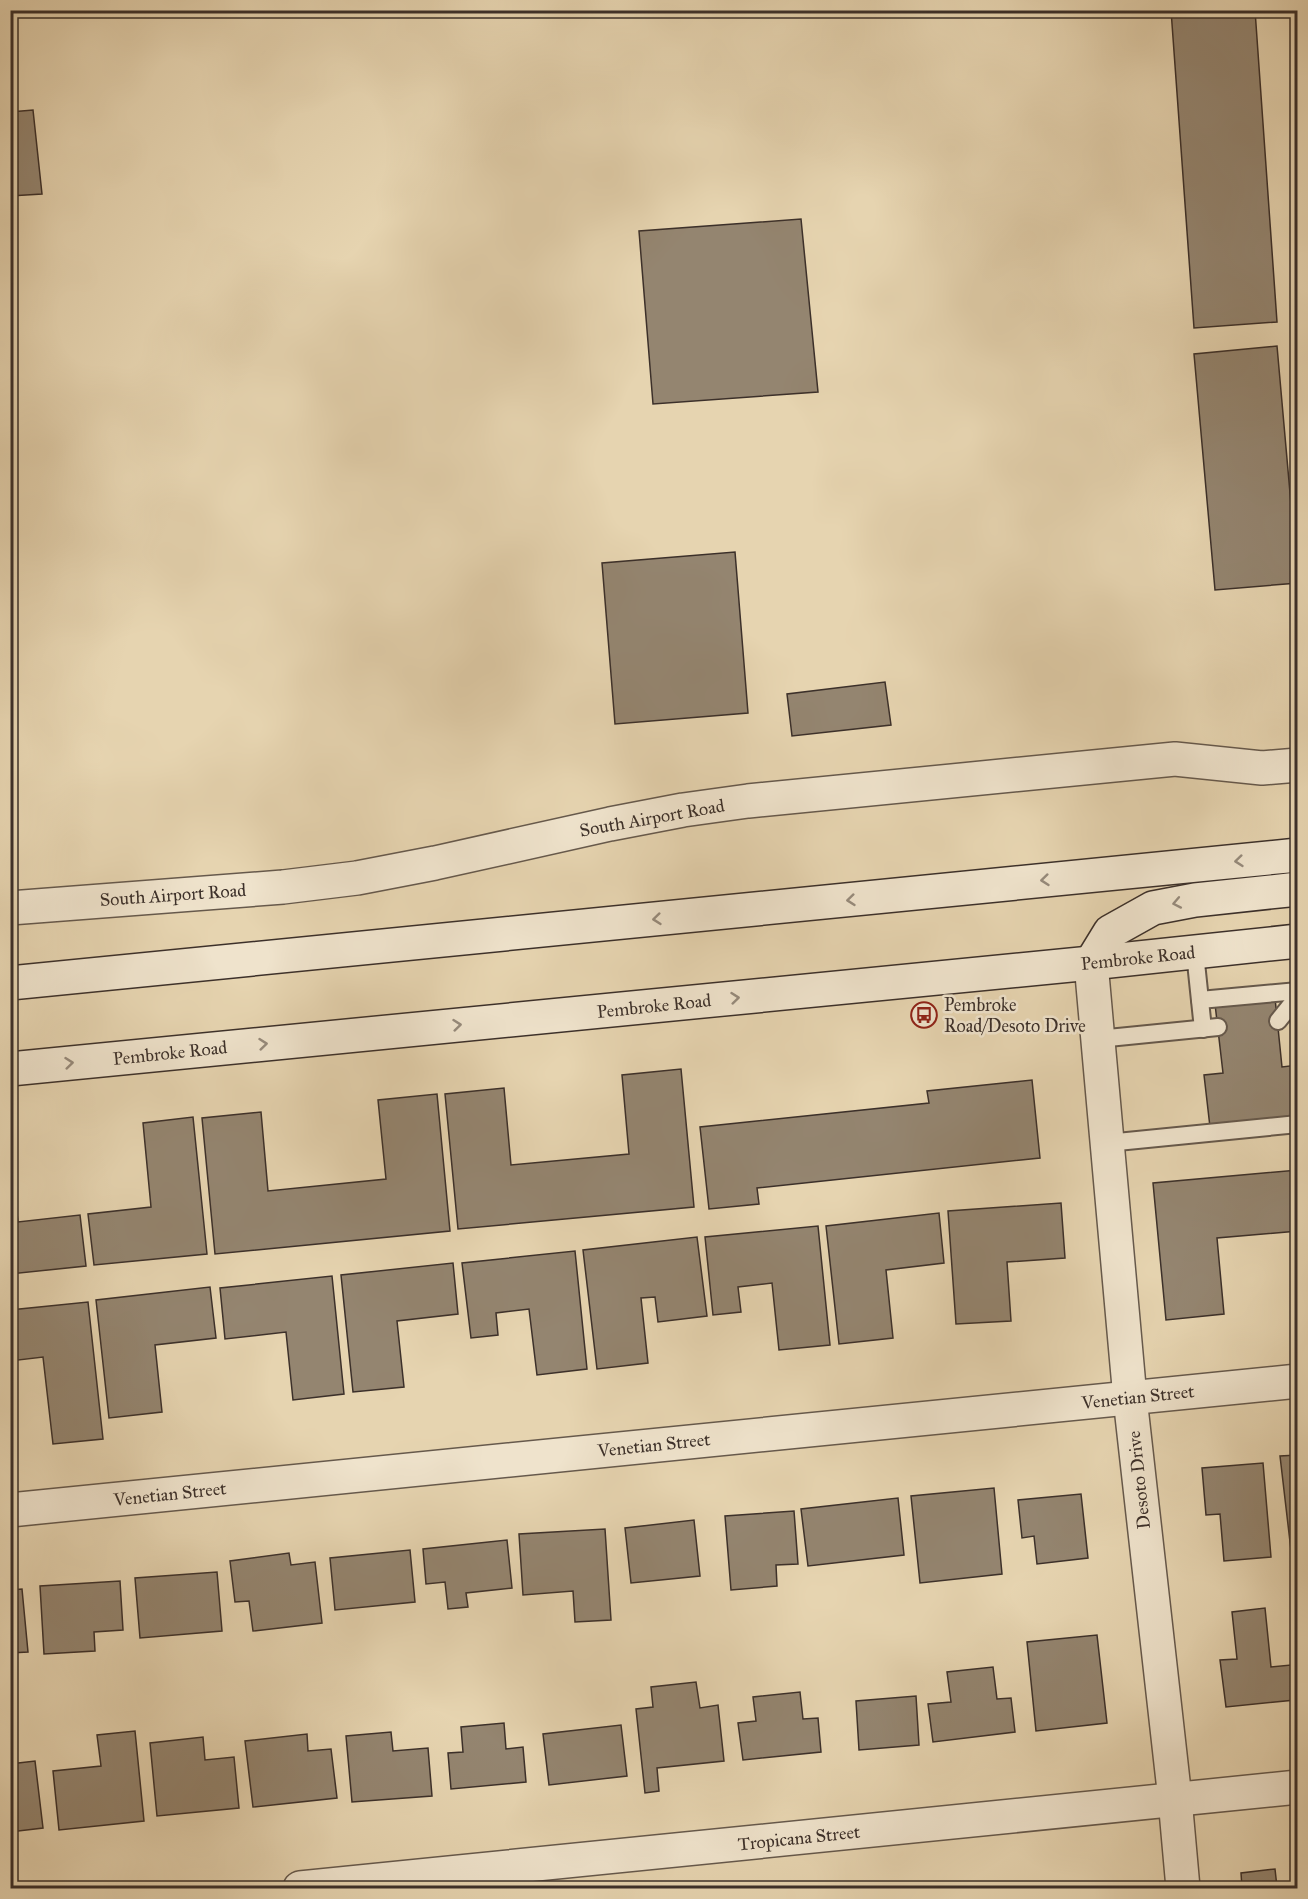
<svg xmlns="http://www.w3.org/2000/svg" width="1308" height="1899" font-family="'IM FELL Great Primer',serif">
	<rect width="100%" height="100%" fill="#e6d4b0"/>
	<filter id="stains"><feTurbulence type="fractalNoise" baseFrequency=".00333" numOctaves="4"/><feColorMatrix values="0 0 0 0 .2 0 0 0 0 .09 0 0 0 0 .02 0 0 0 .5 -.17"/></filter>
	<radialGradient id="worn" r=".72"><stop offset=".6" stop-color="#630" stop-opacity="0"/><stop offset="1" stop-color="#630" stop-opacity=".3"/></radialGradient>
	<g fill="#948570" stroke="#3c302a" stroke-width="1.5">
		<path d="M1171 10H1255L1277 322 1194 328Z"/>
		<path d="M33 110 42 194 10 196V112Z"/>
		<path d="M801 219 818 392 653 404 639 231Z"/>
		<path d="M1277 346 1298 583 1215 590 1194 354Z"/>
		<path d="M735 552 748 713 615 724 602 563Z"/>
		<path d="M885 682 891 725 792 736 787 694Z"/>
		<path d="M1275 998 1282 1067 1298 1065V1120L1210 1127 1204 1075 1223 1073 1215 1004Z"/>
		<path d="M681 1069 694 1207 458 1229 445 1094 504 1088 511 1165 629 1154 622 1075Z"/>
		<path d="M1032 1080 1040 1158 757 1188 759 1204 709 1209 700 1127 929 1103 927 1091Z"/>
		<path d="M437 1094 450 1231 215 1254 202 1118 261 1112 268 1191 386 1179 378 1100Z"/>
		<path d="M193 1117 207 1254 94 1265 88 1214 151 1207 143 1123Z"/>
		<path d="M10 1151 18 1222 80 1215 86 1266 10 1274Z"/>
		<path d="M1298 1170V1231L1217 1238 1224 1314 1166 1320 1153 1183Z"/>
		<path d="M1061 1203 1065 1258 1007 1262 1011 1321 956 1324 948 1211Z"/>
		<path d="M939 1213 944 1263 886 1270 893 1338 839 1344 826 1226Z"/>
		<path d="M818 1226 830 1345 779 1350 772 1283 738 1287 741 1312 713 1315 705 1237Z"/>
		<path d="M697 1237 707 1316 658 1322 655 1297 641 1298 648 1363 597 1369 583 1250Z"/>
		<path d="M575 1251 587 1369 537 1375 529 1309 496 1313 498 1335 471 1338 462 1263Z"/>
		<path d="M453 1263 458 1314 397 1321 404 1387 353 1392 341 1275Z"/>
		<path d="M332 1276 344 1394 293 1400 286 1332 225 1339 220 1288Z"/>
		<path d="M210 1287 216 1338 155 1345 162 1412 109 1418 96 1300Z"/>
		<path d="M88 1302 103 1439 53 1444 43 1357 10 1361V1310Z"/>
		<path d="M1298 1455V1558L1292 1559 1280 1456Z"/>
		<path d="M1263 1463 1271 1557 1224 1561 1220 1514 1206 1515 1202 1468Z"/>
		<path d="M994 1488 1002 1574 920 1583 911 1496Z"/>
		<path d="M1081 1494 1088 1558 1037 1564 1034 1536 1022 1538 1018 1500Z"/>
		<path d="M898 1498 904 1555 808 1566 801 1509Z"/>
		<path d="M794 1511 798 1564 776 1565 777 1586 731 1590 725 1516Z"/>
		<path d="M694 1520 700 1576 631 1583 625 1528Z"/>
		<path d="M605 1529 611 1620 575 1622 573 1591 523 1595 519 1534Z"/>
		<path d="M507 1540 512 1588 466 1593 468 1607 448 1609 445 1582 426 1584 423 1549Z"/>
		<path d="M410 1550 415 1602 335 1610 330 1558Z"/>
		<path d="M289 1553 291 1565 315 1562 322 1623 253 1631 249 1601 235 1602 230 1561Z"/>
		<path d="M217 1572 222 1631 140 1638 135 1578Z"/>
		<path d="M120 1581 123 1630 94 1632 95 1651 44 1654 40 1586Z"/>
		<path d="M22 1589 28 1652 10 1653V1590Z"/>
		<path d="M1265 1608 1271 1667 1291 1665 1295 1700 1226 1707 1220 1660 1237 1659 1232 1612Z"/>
		<path d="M1097 1635 1107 1723 1036 1731 1027 1642Z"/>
		<path d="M993 1667 997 1699 1011 1698 1015 1732 933 1742 928 1704 951 1702 947 1672Z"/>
		<path d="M696 1682 700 1708 718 1705 724 1761 657 1768 659 1791 645 1793 636 1709 653 1707 651 1687Z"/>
		<path d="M800 1692 803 1719 818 1718 821 1752 743 1760 738 1723 756 1721 753 1697Z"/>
		<path d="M916 1696 919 1745 859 1750 856 1701Z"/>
		<path d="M504 1723 506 1749 523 1747 526 1782 451 1789 448 1753 463 1752 461 1727Z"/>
		<path d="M621 1725 627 1776 549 1785 543 1734Z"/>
		<path d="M135 1731 144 1821 59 1830 53 1771 101 1766 97 1735Z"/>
		<path d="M391 1732 393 1751 428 1748 432 1796 352 1802 346 1736Z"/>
		<path d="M307 1734 308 1751 331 1749 337 1798 253 1807 245 1741Z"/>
		<path d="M203 1737 205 1760 234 1757 239 1808 157 1816 150 1743Z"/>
		<path d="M35 1761 43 1828 10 1832V1764Z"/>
		<path d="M1275 1869 1277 1887 1298 1885V1888H1242L1241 1873Z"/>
	</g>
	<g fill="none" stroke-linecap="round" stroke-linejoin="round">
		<g stroke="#66594c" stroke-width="20">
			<g id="lane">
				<path d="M1195 953 1203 1029"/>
				<path d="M1200 1000 1298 991"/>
				<path d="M1278 1021 1298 996"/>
				<path d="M1098 1039 1218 1027"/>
				<path d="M1107 1143 1298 1124"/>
			</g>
		</g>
		<g stroke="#66594c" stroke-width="36">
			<g id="street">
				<path d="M10 908 283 887 357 878 435 863 610 824 683 810 748 801 1175 759 1262 768 1298 765"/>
				<path d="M1091 963 1130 1398 1175 1799 1183 1888"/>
				<path d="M10 1510 1298 1381"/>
				<path d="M300 1888 1298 1787"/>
			</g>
		</g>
		<g stroke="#3c302a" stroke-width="36">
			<g id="secondary">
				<path d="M1091 963 1110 932 1153 908 1195 900 1298 889"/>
				<path d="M10 983 1298 855"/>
				<path d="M10 1069 1091 963 1298 941"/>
			</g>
		</g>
		<use href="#lane" stroke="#efe3cc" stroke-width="16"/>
		<use href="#street" stroke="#efe3cc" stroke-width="33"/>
		<use href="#secondary" stroke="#efe3cc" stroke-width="33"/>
	</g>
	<defs><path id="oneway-chevron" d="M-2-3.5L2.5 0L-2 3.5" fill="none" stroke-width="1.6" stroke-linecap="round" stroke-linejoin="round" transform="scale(1.5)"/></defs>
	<g stroke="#968a7b">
		<use href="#oneway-chevron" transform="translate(1239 861) rotate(174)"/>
		<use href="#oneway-chevron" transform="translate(1045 880) rotate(174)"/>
		<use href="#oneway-chevron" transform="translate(851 900) rotate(174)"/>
		<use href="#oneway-chevron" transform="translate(1177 903) rotate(169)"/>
		<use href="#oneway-chevron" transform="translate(657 919) rotate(174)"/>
		<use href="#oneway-chevron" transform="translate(735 998) rotate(-6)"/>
		<use href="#oneway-chevron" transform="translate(457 1025) rotate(-6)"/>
		<use href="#oneway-chevron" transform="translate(263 1044) rotate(-6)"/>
		<use href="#oneway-chevron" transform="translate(69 1063) rotate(-6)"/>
	</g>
	<defs>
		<g id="bus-ring" transform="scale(1.35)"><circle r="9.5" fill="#efe3cc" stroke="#8f2418" stroke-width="1.5"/><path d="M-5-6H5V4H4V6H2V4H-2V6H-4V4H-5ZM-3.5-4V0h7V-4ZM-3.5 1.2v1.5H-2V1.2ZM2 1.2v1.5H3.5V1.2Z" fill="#8f2418"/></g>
	</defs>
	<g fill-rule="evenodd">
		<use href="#bus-ring" x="924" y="1015"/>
	</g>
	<g text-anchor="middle" stroke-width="5" stroke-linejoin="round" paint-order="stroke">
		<g font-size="18" fill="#3c302a" stroke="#efe3cc">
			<text transform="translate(652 818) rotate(-10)" y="6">South Airport Road</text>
			<text transform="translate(173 895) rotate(-4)" y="6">South Airport Road</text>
			<text transform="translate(1138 958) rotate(-6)" y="6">Pembroke Road</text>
			<text transform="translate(654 1006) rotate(-6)" y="6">Pembroke Road</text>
			<text transform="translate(170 1053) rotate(-6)" y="6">Pembroke Road</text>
			<text transform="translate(1138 1397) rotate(-6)" y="6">Venetian Street</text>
			<text transform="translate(654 1445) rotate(-6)" y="6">Venetian Street</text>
			<text transform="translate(1139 1480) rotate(-96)" y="6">Desoto Drive</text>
			<text transform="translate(170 1494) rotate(-6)" y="6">Venetian Street</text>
			<text transform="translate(799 1838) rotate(-6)" y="6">Tropicana Street</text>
		</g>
		<g font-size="18" fill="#3c302a" stroke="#efe3cc" text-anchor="start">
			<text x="944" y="1011">Pembroke<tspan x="944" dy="21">Road/Desoto Drive</tspan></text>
		</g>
	</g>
	<rect width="1308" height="1899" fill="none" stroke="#e6d4b0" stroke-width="36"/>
	<rect x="12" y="12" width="1284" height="1875" fill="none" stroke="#3c302a" stroke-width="3"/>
	<rect x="18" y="18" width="1272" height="1863" fill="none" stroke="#3c302a" stroke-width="1.5"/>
	<rect width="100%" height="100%" filter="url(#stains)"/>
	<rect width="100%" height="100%" fill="url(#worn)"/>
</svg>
